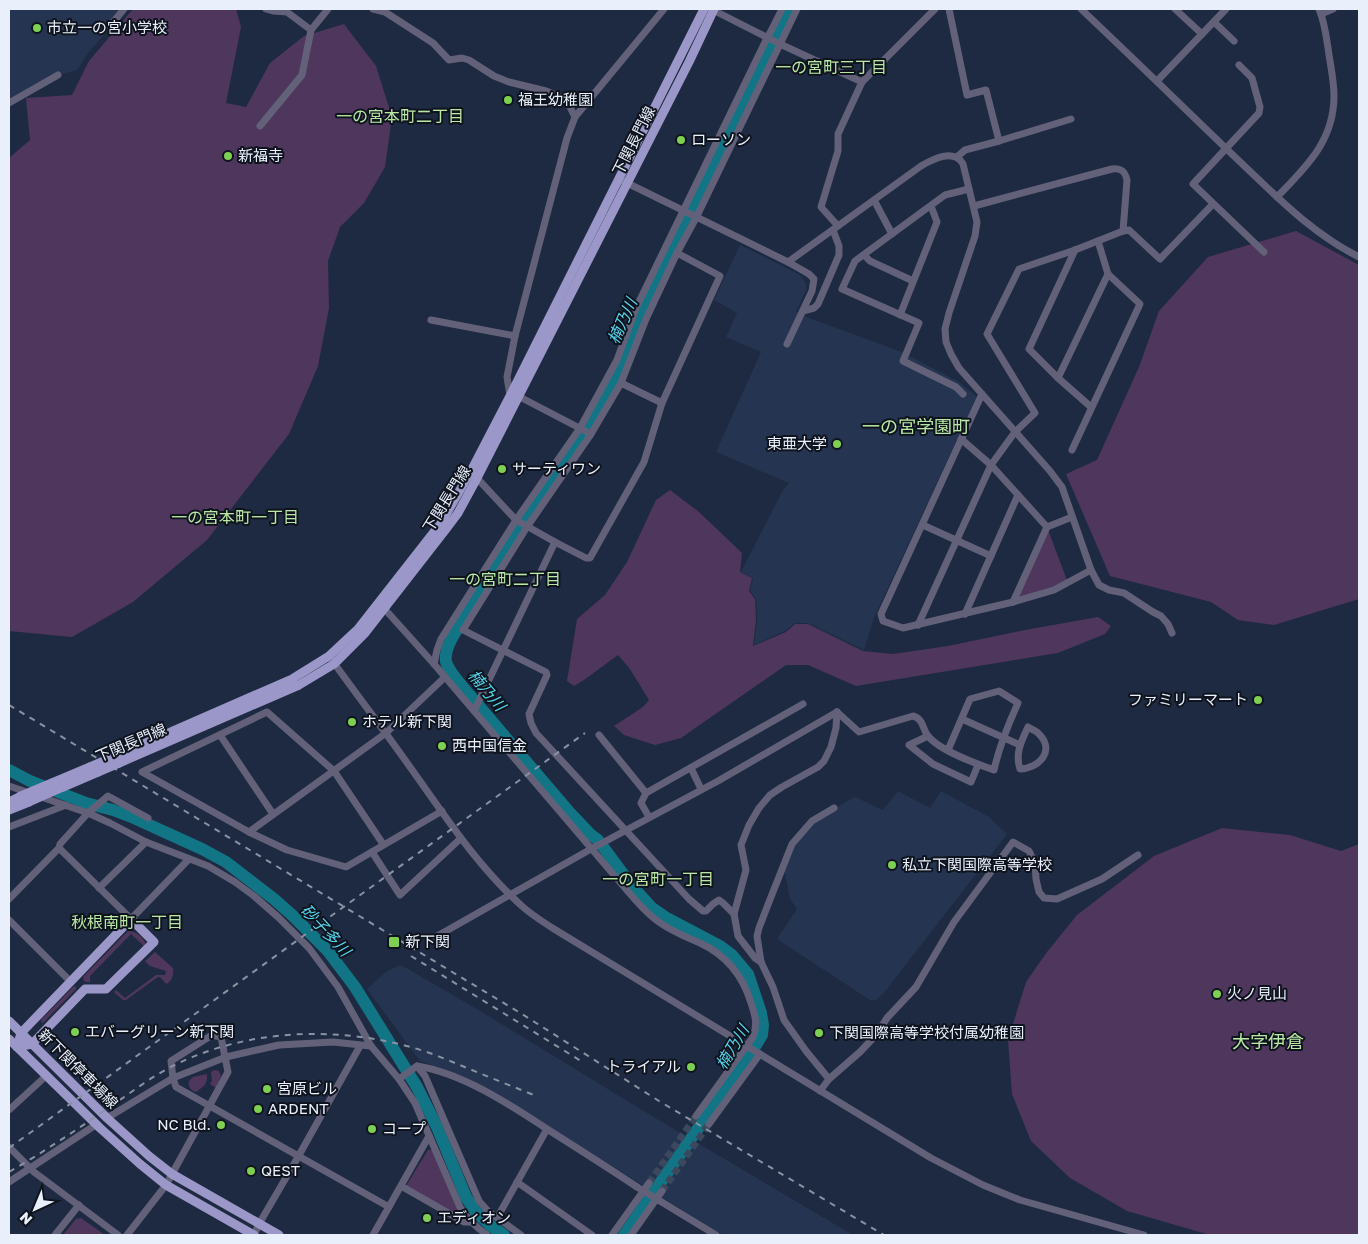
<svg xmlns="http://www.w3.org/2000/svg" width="1368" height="1244" font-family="'Golos Text','Noto Sans JP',sans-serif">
	<rect width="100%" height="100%" fill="#1e2a41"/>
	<g fill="#253450">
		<path d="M9 9H121L107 24 110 28 88 53 77 70 58 75 13 102 9 99Z"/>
		<path d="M740 245 800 275 806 283V290L796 312 809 318 902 352 959 382 978 398 963 433 958 437 874 618 864 650 808 623H795L785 631 754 645 757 619 756 599 750 590 753 578 741 572 783 490 789 483 716 452 761 352 726 337 737 313 714 300Z"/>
		<path d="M898 791 930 808 941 791 989 817 1007 834 883 994 876 1000H870L777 939 797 909 790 899 783 864 792 844 812 821 855 797 883 810Z"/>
		<path d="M401 965 477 1009 657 1119 853 1235H723L573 1142 500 1095 469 1079 420 1061 367 989 387 971Z"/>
	</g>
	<g fill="#4f365d">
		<path d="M133 9H236L241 27 226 103 246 107 270 63 304 36 344 24 376 66 392 117 385 167 364 203 340 227 328 261 329 308 318 366 289 434 207 540 133 602 72 637 9 631V158L30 140 26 98 72 95 89 61Z"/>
		<path d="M1296 231 1359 265V599L1274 625 1238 620 1211 602 1110 576 1066 474 1097 460 1139 367 1159 311 1208 257Z"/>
		<path d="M670 490 699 512 742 553 740 572 752 578 749 591 755 599 756 619 753 646 786 632 795 624H808L863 651 893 654 948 646 1025 630 1098 617 1111 626 1105 634 1058 653 856 686 808 665H786L681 738 655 745 624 735 614 726 643 707 649 700 630 669 618 655 584 680 574 686 567 681 577 619 605 595 627 562 656 500Z"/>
		<path d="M1047 527 1068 583 1013 602Z"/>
		<path d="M1222 828 1290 835 1341 851 1359 844V1235H1210L1127 1211 1070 1178 1031 1141 1012 1094 1008 1040 1026 982 1047 952 1077 915 1154 856Z"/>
		<path d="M128 931C136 931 143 937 146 944L145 947 131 934 90 976V982H86L84 981 83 977Z"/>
		<path d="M155 952 173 968C174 974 172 982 166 984L160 977H158L126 1000H123L114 992 116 990 125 998 156 975H165L166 971 150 966 145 961Z"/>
		<path d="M74 986 76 987V989L44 1022 42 1023 41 1020 42 1019Z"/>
		<path d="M214 1070 219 1071 221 1076 216 1088 210 1084 212 1081 211 1072Z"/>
		<path d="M207 1074C208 1084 203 1087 196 1092 190 1090 188 1087 189 1081L193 1077Z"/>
		<path d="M428 1150H433L462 1217 460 1219 406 1186Z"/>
		<path d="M81 1218 105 1235H63L76 1219Z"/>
	</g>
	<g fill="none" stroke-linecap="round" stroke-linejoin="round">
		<g stroke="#117586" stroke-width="12">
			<path d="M9 770 30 781 86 803 113 810 134 818 202 849 226 862 274 899 292 915 327 950 355 987 417 1087 437 1127 466 1197 475 1211 491 1226 504 1235"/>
			<path d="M624 1235 756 1045 762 1035 763 1025 761 1013 748 974 732 955 720 946 665 917 652 908 632 886 598 840 590 834 570 813 461 685C446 666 440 661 452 638L519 528 610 390 629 351 636 326 789 9"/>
		</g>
		<g stroke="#3c485d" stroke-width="7" stroke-dasharray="7 3.5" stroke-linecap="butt">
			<path d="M649 1183 696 1116"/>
			<path d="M662 1191 709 1124"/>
		</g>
		<g stroke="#63617a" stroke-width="7">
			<path d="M266 9 273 11 287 12 311 30"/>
			<path d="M373 9 385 12 433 43 449 60 462 58 469 60 494 76 509 82 546 91 566 99 575 117"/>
			<path d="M711 9 780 44 862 82"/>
			<path d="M949 9 967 95 986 90 999 141"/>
			<path d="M1081 9C1133 58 1184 108 1235 157 1274 194 1311 233 1359 257"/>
			<path d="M1175 9 1202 34"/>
			<path d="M1321 14 1333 9"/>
			<path d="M1214 22 1234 41"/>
			<path d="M110 26 124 9"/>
			<path d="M1239 65 1252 78 1260 107 1259 113 1193 184 1264 252"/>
			<path d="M1157 81 1226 9"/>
			<path d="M9 103 58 75"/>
			<path d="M260 126 302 75 311 30 328 9"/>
			<path d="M957 157 965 150 999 141 1071 119"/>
			<path d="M623 181 788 262 921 166C933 159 954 148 963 164L977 222 975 236 949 313 945 329 946 342 951 354 959 368 1050 471 1062 487 1091 570 1099 585 1109 590 1124 593 1153 612 1161 616 1168 624 1172 633"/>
			<path d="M1277 197C1306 167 1334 141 1334 96 1334 84 1332 73 1330 61 1327 44 1326 25 1319 9"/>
			<path d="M874 200 892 234"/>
			<path d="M838 226 821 207 838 151V134L862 82 935 9"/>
			<path d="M1123 231 1129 230 1160 259 1213 204"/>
			<path d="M1075 250 1029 349 1058 378 1091 407"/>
			<path d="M864 255 870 261 913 281"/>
			<path d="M803 311 814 308 818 304 839 255V246L833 230"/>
			<path d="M900 315 937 222 931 206"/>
			<path d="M431 320 515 336"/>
			<path d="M787 344 812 291 814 279 809 274 788 262"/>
			<path d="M1058 378 1108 274 1098 241"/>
			<path d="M621 383 662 403"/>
			<path d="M963 394 956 387 903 361 919 323 842 289 855 261 945 195 969 189"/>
			<path d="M982 394 881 614 883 621 903 628 1013 602 1054 590 1091 570"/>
			<path d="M516 395 591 434"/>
			<path d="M510 396 507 377 515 336 567 138 575 117 664 9"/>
			<path d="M961 439 991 465 1047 527"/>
			<path d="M1072 450 1140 304 1108 274"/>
			<path d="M925 526 991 556"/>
			<path d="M555 542 586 558H590L644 462 662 403 720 276 677 253"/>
			<path d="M1013 602 1047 527 1072 517"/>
			<path d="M382 606 434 664 631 895C640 905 648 915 659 922 671 931 686 937 700 943 726 955 743 976 751 1003 755 1015 758 1024 753 1037L696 1116"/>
			<path d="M965 614 1018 495"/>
			<path d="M918 625 991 465 1015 432 1035 413 987 334 1019 269 1075 250 1123 231 1127 180C1125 171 1121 168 1112 169L974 206"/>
			<path d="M329 656C356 694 384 730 410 767 446 817 477 866 523 907 532 915 543 922 554 929L931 1158 983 1185 1020 1200 1144 1235"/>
			<path d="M434 664 437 650 441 639 516 520 580 428 617 360 636 308 767 38 771 31 782 9"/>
			<path d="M474 711 555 542 516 520 475 476"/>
			<path d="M837 712 859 732 913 716C924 719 922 729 928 736 940 751 977 764 994 770 999 747 1008 725 1018 703L999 691 970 699 948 750"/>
			<path d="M962 719 1020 745"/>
			<path d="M1028 727C1031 729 1036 731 1038 733 1056 750 1040 768 1020 769 1015 753 1021 742 1028 727Z"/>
			<path d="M220 735 273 814"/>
			<path d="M599 735 646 793"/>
			<path d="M928 736 909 745 933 764 971 782 978 765"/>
			<path d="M691 768 701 789"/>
			<path d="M9 786 88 813 110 823 146 842 208 866 235 882 254 896 278 917 309 948 338 987 371 1046 399 1079 415 1103 460 1207C467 1219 476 1227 487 1235"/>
			<path d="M649 817 641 803 646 793 803 704"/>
			<path d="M9 827 66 805"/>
			<path d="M249 832 386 733 445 677"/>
			<path d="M383 844 334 771 267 712 142 772 249 832 287 850 346 867 442 811"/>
			<path d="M59 848 131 919 189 859"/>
			<path d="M372 852 400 895 460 839"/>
			<path d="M99 888 146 842"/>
			<path d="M9 899 59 848 60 844 88 813 108 796 148 818"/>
			<path d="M734 914 723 903 719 900 713 904 706 911H703L689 899 536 733 531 723 529 714 547 675 546 672 463 630 527 527 591 434 621 383 646 319 677 253 697 216 797 9"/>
			<path d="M9 920 71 982"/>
			<path d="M432 939 591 849 718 781 837 712"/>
			<path d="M761 962 755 958 738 936 734 914 746 870 741 845 749 825 759 808 770 795 782 787 818 767 824 761 831 747 836 728 837 712"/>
			<path d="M417 1066 425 1076 479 1201 488 1211 521 1235"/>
			<path d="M399 1079 417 1066C462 1073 509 1104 547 1129 577 1148 607 1167 637 1187"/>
			<path d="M829 1079 806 1051 784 1020 773 987 761 962 757 936 759 928 769 902 792 844 812 821 834 808"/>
			<path d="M820 1091 829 1079 860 1052 876 1035 887 1018 916 987 954 922 1013 842 1029 851 1035 863 1036 879 1039 892 1044 898 1057 899 1102 879 1138 855"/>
			<path d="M9 1110 46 1076"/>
			<path d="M107 1118 173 1078 226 1057 279 1045 333 1042 371 1046"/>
			<path d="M709 1124 760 1054"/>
			<path d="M9 1147 34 1172 118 1235"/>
			<path d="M9 1182 97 1124"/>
			<path d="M517 1182 592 1235"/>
			<path d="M401 1186 464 1222H471"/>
			<path d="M660 1201 716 1235"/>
			<path d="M497 1218 547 1129"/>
			<path d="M55 1235 79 1205"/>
			<path d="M127 1235 166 1185 172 1174 228 1072 221 1037 212 1035 171 1061 173 1078 176 1087C247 1127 318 1167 389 1207"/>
			<path d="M254 1235 259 1224 298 1157 360 1046"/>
			<path d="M373 1235 429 1136"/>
			<path d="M612 1235 649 1183"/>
			<path d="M631 1235 662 1191"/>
		</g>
		<g stroke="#9b97c9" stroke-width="9">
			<path d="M111 758 292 679 329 656 358 629 441 523 471 471 510 396 704 9"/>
			<path d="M119 763 299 685 334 664 365 633 446 529 458 513 477 478 689 62 714 9"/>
			<path d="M52 783 90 767"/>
			<path d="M63 787 98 772"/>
			<path d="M9 802 21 796"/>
			<path d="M9 810 29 802"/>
			<path d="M131 919 154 942 106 989H85L32 1044 17 1047 21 1033Z"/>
			<path d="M9 1021 107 1118 149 1156 172 1174 279 1235"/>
			<path d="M9 1039 100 1128 140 1164 166 1185 254 1235"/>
		</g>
		<g stroke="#8992a3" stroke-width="2" stroke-dasharray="6 6" stroke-linecap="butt">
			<path d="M9 705 522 1014 659 1101 884 1235"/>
			<path d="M411 956 581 1061"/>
			<path d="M9 1148 585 733"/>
			<path d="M9 1172C42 1153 73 1132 104 1111 125 1097 145 1081 167 1069 242 1029 334 1025 414 1048 432 1053 450 1061 467 1068 489 1077 511 1086 534 1095"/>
		</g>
		<path stroke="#63617a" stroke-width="7" d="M637 1187 660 1201"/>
		<g stroke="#9b97c9" stroke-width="9">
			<path d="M90 767 111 758"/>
			<path d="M98 772 119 763"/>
			<path d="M21 796 52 783"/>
			<path d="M29 802 63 787"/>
		</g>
	</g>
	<g fill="#7ed053" stroke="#0e131d" stroke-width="2">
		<circle cx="37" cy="28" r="5"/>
		<circle cx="508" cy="100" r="5"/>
		<circle cx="681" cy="140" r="5"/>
		<circle cx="228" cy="156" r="5"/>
		<circle cx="837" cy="444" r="5"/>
		<circle cx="502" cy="469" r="5"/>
		<circle cx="1258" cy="700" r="5"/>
		<circle cx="352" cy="722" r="5"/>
		<circle cx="442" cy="746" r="5"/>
		<circle cx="892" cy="865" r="5"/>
		<rect x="388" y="936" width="12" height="12" rx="2.5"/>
		<circle cx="1217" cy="994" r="5"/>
		<circle cx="75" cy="1032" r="5"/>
		<circle cx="819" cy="1033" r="5"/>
		<circle cx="691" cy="1067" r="5"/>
		<circle cx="267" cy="1089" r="5"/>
		<circle cx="258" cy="1109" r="5"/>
		<circle cx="221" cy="1125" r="5"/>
		<circle cx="372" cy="1129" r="5"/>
		<circle cx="251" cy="1171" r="5"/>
		<circle cx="427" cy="1218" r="5"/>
	</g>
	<g text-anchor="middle" stroke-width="4" stroke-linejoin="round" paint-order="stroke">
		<g font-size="15" fill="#e9f0fc" stroke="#0e131d" text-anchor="start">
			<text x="47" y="33">市立一の宮小学校</text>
			<text x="518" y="105">福王幼稚園</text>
			<text x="691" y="145">ローソン</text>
			<text x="238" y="161">新福寺</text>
			<text x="827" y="449" text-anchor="end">東亜大学</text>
			<text x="512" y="474">サーティワン</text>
			<text x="1248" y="705" text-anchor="end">ファミリーマート</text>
			<text x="362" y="727">ホテル新下関</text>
			<text x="452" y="751">西中国信金</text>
			<text x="902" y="870">私立下関国際高等学校</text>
			<text x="405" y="947">新下関</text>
			<text x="1227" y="999">火ノ見山</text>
			<text x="85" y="1037">エバーグリーン新下関</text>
			<text x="829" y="1038">下関国際高等学校付属幼稚園</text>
			<text x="681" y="1072" text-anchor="end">トライアル</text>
			<text x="277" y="1094">宮原ビル</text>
			<text x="268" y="1114">ARDENT</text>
			<text x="211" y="1130" text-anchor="end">NC Bld.</text>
			<text x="382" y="1134">コープ</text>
			<text x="261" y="1176">QEST</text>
			<text x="437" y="1223">エディオン</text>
		</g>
		<g font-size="15" fill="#e9f0fc" stroke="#0e131d">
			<text transform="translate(634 141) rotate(-63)" y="5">下関長門線</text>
			<text transform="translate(447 499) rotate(-58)" y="5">下関長門線</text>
			<text transform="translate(131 743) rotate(-23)" y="5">下関長門線</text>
			<text transform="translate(78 1069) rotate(45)" y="5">新下関停車場線</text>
		</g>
		<g font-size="16" fill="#b9e7a5" stroke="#0e131d">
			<text x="831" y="73">一の宮町三丁目</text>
			<text x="400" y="122">一の宮本町二丁目</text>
			<text x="235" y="523">一の宮本町一丁目</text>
			<text x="505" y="585">一の宮町二丁目</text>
			<text x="658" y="885">一の宮町一丁目</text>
			<text x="127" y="928">秋根南町一丁目</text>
		</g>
		<g font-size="16" font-style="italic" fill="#53d5ed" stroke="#0e131d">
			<text transform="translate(622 321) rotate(-66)" y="6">楠乃川</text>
			<text transform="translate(487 690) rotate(50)" y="6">楠乃川</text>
			<text transform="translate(326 930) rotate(47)" y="6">砂子多川</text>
			<text transform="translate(732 1047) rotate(-59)" y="6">楠乃川</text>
		</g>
		<g font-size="18" fill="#b9e7a5" stroke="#0e131d">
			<text x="916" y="433">一の宮学園町</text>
			<text x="1268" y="1048">大字伊倉</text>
		</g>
	</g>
	<rect width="1368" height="1244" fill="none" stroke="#e9f0fc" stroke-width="20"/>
	<g transform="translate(35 1209) rotate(224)" stroke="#0e131d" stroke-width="4" paint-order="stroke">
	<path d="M0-4L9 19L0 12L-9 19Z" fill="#e9f0fc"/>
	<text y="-8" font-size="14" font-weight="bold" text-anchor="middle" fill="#e9f0fc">N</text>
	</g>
</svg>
